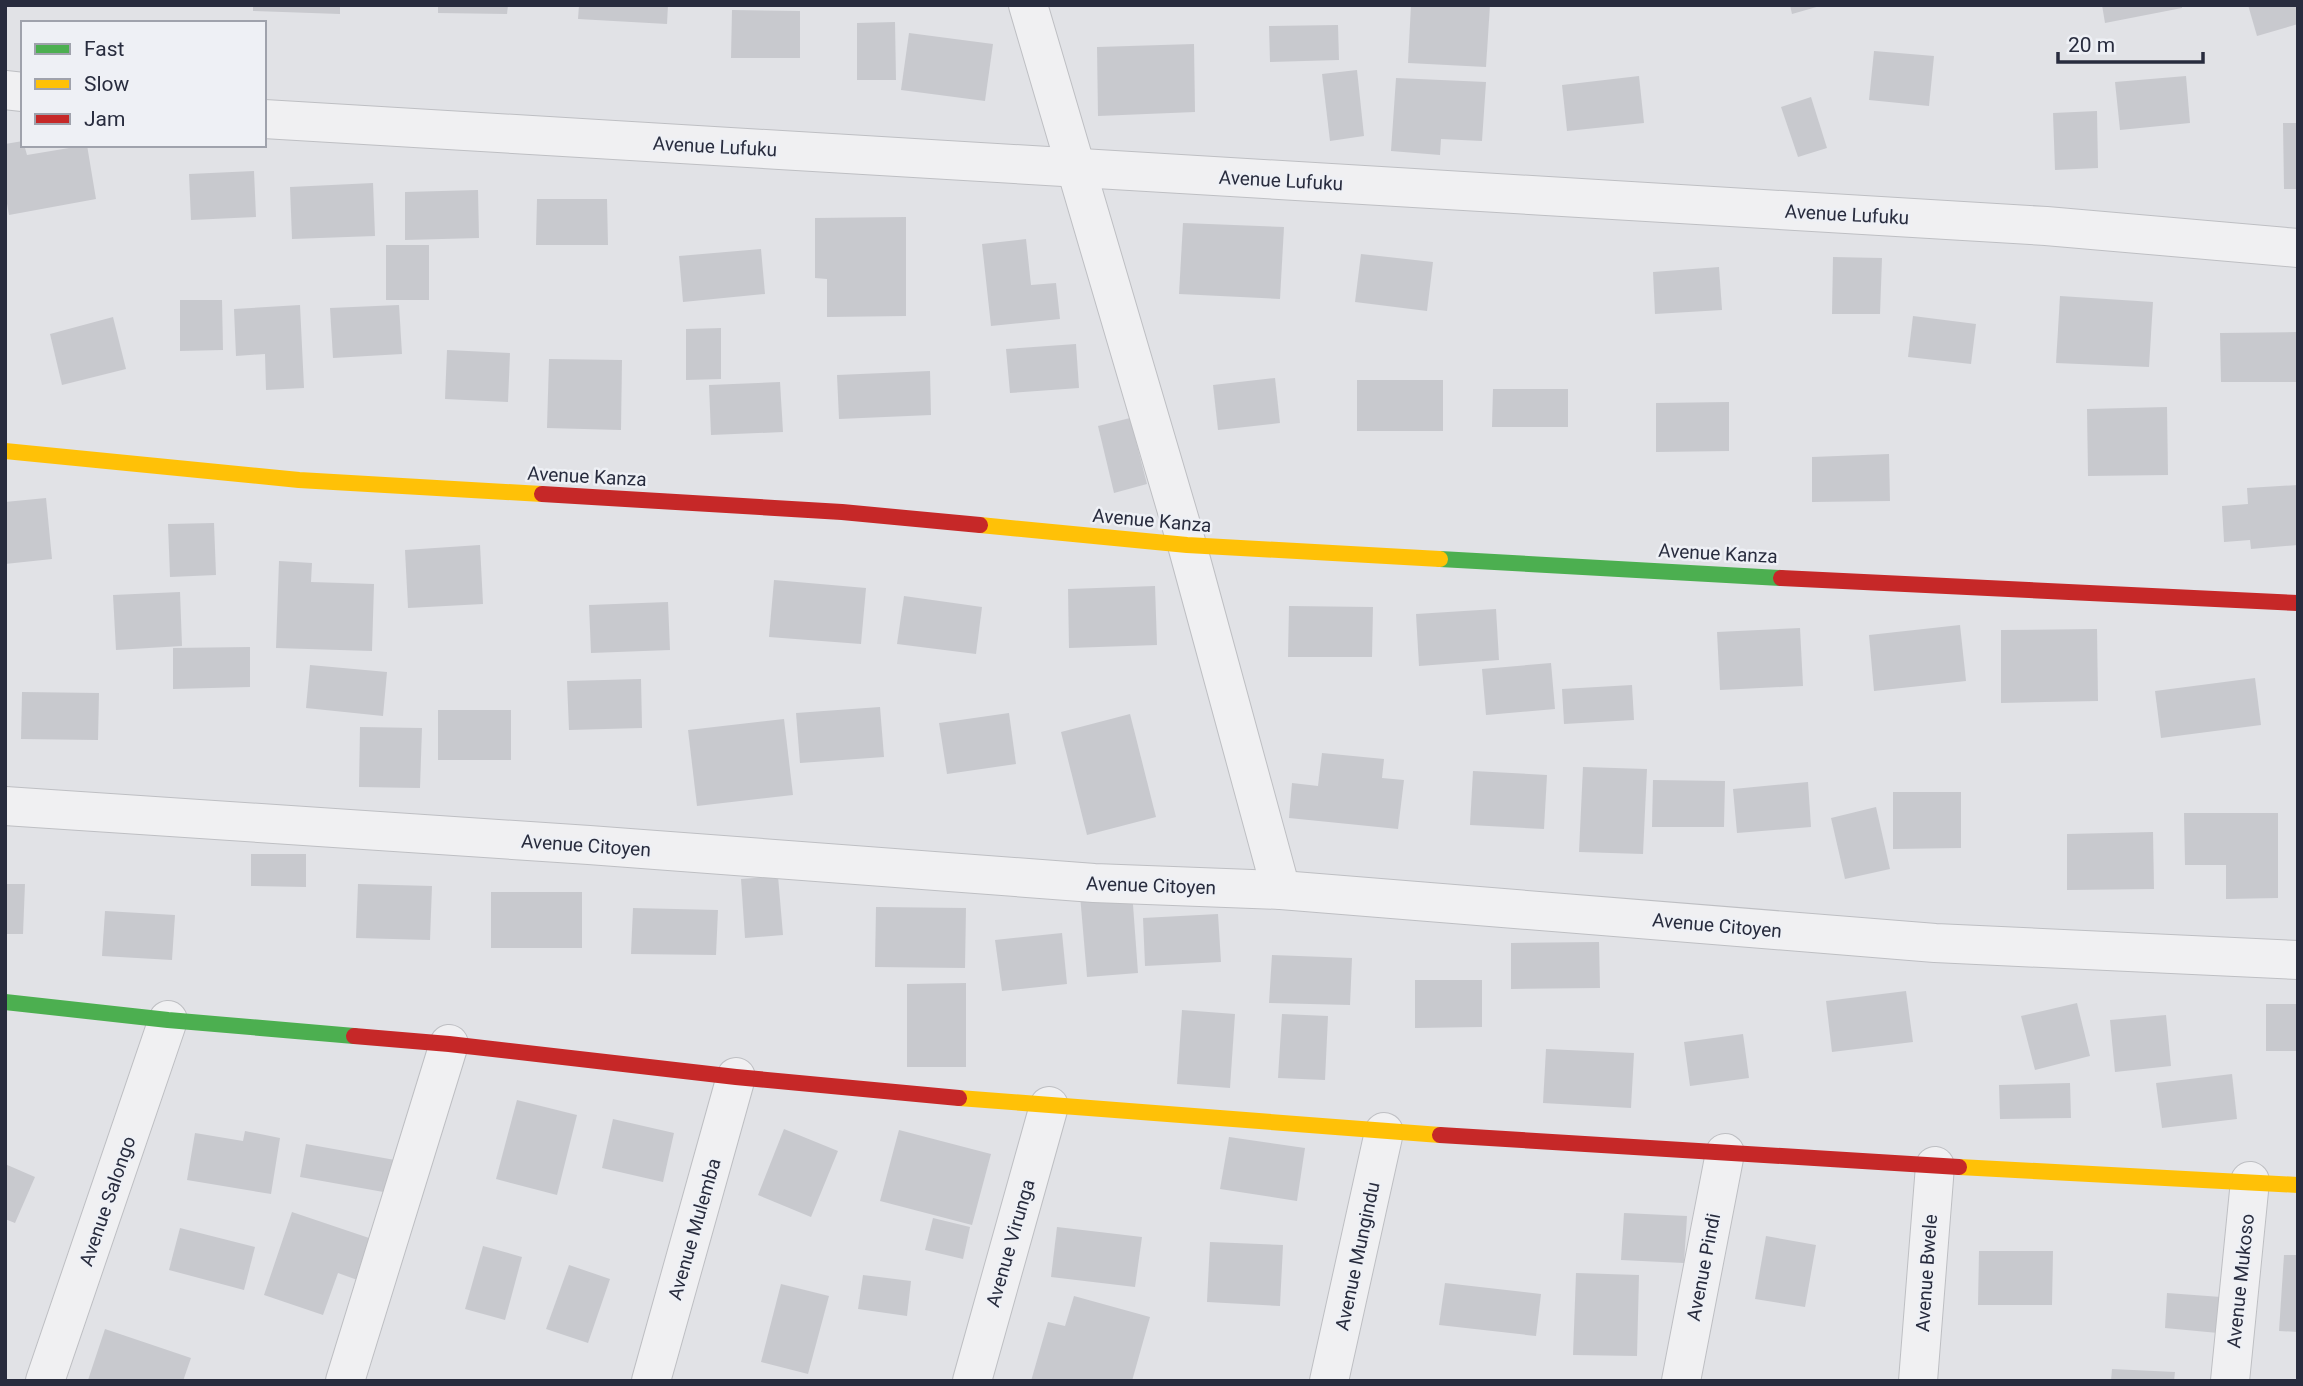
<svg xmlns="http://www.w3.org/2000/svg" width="2303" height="1386" font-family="Roboto,sans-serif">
	<rect width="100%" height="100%" fill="#e1e2e6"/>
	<g fill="#c8c9ce">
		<path d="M253 5H340V14L253 11Z"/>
		<path d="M438 5H508L507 14 438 13Z"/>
		<path d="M579 5H668L667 24 578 19Z"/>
		<path d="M1411 5H1490L1486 67 1408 63Z"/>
		<path d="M1790 5H1820V6L1792 14Z"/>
		<path d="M2102 5H2182V8L2105 23Z"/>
		<path d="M2248 5H2298V24L2257 36Z"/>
		<path d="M732 10 800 11V58H731Z"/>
		<path d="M895 22 896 80H857V23Z"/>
		<path d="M1338 25 1339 60 1270 62 1269 26Z"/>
		<path d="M909 33 993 44 985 101 901 90Z"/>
		<path d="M1194 44 1195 112 1098 116 1097 47Z"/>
		<path d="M1874 51 1934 56 1929 106 1869 100Z"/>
		<path d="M1357 70 1364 136 1330 141 1322 74Z"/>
		<path d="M1639 76 1644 123 1567 131 1562 85Z"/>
		<path d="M2186 76 2190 123 2120 130 2115 82Z"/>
		<path d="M1396 78 1486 82 1482 141 1441 139 1440 155 1391 151Z"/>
		<path d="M1811 97 1827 148 1798 157 1781 107Z"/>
		<path d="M2097 111 2098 168 2055 170 2053 113Z"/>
		<path d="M2283 123H2298V189H2284Z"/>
		<path d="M23 141 27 155 87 145 96 199 9 215 5 192V144Z"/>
		<path d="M254 171 256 217 191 220 189 174Z"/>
		<path d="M373 183 375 236 292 239 290 187Z"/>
		<path d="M478 190 479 238 405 240V192Z"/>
		<path d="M537 199H607L608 245H536Z"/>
		<path d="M906 217V316L827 317V279L815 278V218Z"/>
		<path d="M1183 223 1284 227 1280 299 1179 294Z"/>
		<path d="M1026 239 1031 285 1056 283 1060 319 991 326 982 244Z"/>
		<rect x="386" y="245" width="43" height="55"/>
		<path d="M761 249 765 294 683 302 679 256Z"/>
		<path d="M1361 254 1433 262 1427 311 1355 302Z"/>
		<path d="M1833 257 1882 258 1880 314H1832Z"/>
		<path d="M1719 267 1722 310 1655 314 1653 272Z"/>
		<path d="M2060 296 2153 302 2149 367 2056 363Z"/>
		<path d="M180 300H222L223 350 180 351Z"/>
		<path d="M300 305 304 388 266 390 265 354 236 356 234 309Z"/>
		<path d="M399 305 402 354 333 358 330 308Z"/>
		<path d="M1913 316 1976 324 1971 364 1908 357Z"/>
		<path d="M113 317 126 369 62 385 50 334Z"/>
		<path d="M721 328V379L686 380V329Z"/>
		<path d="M2298 332V382H2221L2220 333Z"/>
		<path d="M1076 344 1079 388 1010 393 1006 349Z"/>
		<path d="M447 350 510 353 508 402 445 399Z"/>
		<path d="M549 359 622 360 621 430 547 428Z"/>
		<path d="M930 371 931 415 839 419 837 375Z"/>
		<path d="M1275 378 1280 423 1218 430 1213 385Z"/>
		<rect x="1357" y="380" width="86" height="51"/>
		<path d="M780 382 783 432 711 435 709 385Z"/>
		<path d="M1493 389H1568V427H1492Z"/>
		<path d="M1729 402V451L1656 452V403Z"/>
		<path d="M2167 407 2168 475 2088 476 2087 409Z"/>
		<path d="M1130 418 1147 484 1114 493 1098 426Z"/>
		<path d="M1889 454 1890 501 1812 502V457Z"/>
		<path d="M2298 485V545L2251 549 2250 540 2224 542 2222 506 2248 504 2247 488Z"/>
		<path d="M46 498 52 559 5 564V502Z"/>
		<path d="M214 523 216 575 170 577 168 524Z"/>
		<path d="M480 545 483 604 408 608 405 550Z"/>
		<path d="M279 561 312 563 311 582 374 584 372 651 276 648Z"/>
		<path d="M774 580 866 588 861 644 769 637Z"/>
		<path d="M1155 586 1157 645 1069 648 1068 589Z"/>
		<path d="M180 592 182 646 116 650 113 595Z"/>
		<path d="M904 596 982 607 976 654 897 644Z"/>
		<path d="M668 602 670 650 591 653 589 605Z"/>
		<path d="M1289 606 1373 607 1372 657H1288Z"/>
		<path d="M1496 609 1499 660 1419 666 1416 614Z"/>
		<path d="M1960 625 1966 681 1874 691 1869 635Z"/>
		<path d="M1800 628 1803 686 1720 690 1717 632Z"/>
		<path d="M2097 629 2098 701 2001 703V630Z"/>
		<path d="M250 647V687L173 689V648Z"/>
		<path d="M1551 663 1555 709 1486 715 1482 669Z"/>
		<path d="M310 665 387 672 383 716 306 708Z"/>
		<path d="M2255 678 2261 725 2161 738 2155 691Z"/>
		<path d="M641 679 642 728 569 730 567 681Z"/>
		<path d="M1632 685 1634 720 1564 724 1562 689Z"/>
		<path d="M22 692 99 693 98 740 21 739Z"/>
		<path d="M880 707 884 757 800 763 796 713Z"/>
		<rect x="438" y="710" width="73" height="50"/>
		<path d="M1009 713 1016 764 947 774 939 723Z"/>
		<path d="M1130 714 1156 817 1087 835 1061 732Z"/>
		<path d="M784 719 793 795 697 806 688 730Z"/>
		<path d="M360 727 422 728 420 788 359 787Z"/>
		<path d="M1322 753 1384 759 1382 778 1404 780 1398 829 1289 818 1292 783 1318 786Z"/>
		<path d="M1583 767 1647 769 1643 854 1579 852Z"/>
		<path d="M1473 771 1547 775 1544 829 1470 825Z"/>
		<path d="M1653 780 1725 781 1724 827H1652Z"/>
		<path d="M1808 782 1811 827 1737 833 1733 789Z"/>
		<path d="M1893 792H1961V848L1893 849Z"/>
		<path d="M1876 807 1890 869 1845 879 1831 818Z"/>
		<path d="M2184 813H2278V898L2226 899V865H2185Z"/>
		<path d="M2153 832 2154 889 2067 890V834Z"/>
		<path d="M251 854H306V887L251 886Z"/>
		<path d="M778 876 783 935 745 938 741 879Z"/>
		<path d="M5 884H25L23 934H5Z"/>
		<path d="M358 884 432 886 430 940 356 938Z"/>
		<path d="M1132 891 1138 973 1087 977 1080 895Z"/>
		<rect x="491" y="892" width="91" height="56"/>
		<path d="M876 907 966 908 965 968 875 967Z"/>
		<path d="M633 908 718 910 716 955 631 954Z"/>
		<path d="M105 911 175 915 172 960 102 956Z"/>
		<path d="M1218 914 1221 962 1145 966 1143 918Z"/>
		<path d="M1062 933 1067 984 1002 991 995 940Z"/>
		<path d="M1599 942 1600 988 1511 989V943Z"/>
		<path d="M1272 955 1352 958 1350 1005 1269 1003Z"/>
		<path d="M1415 980H1482V1027L1415 1028Z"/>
		<path d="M966 983V1067H907V984Z"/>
		<path d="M1906 991 1913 1042 1832 1052 1826 1001Z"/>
		<path d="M2077 1003 2090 1056 2035 1070 2021 1016Z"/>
		<rect x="2266" y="1004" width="32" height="47"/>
		<path d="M1182 1010 1235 1014 1230 1088 1177 1084Z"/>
		<path d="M1282 1014 1328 1016 1325 1080 1278 1078Z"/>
		<path d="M2166 1015 2171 1066 2115 1072 2110 1020Z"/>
		<path d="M1743 1034 1749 1078 1690 1086 1684 1042Z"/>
		<path d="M1546 1049 1634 1053 1631 1108 1543 1103Z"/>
		<path d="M2232 1074 2237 1119 2162 1128 2156 1083Z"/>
		<path d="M2070 1083 2071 1118 2000 1119 1999 1085Z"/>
		<path d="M517 1100 577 1115 557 1195 496 1179Z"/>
		<path d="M613 1119 674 1133 663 1182 602 1168Z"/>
		<path d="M784 1129 838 1151 811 1217 758 1195Z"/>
		<path d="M899 1130 991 1154 972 1225 880 1201Z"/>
		<path d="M245 1131 280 1138 271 1194 187 1180 195 1133 243 1141Z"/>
		<path d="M1229 1137 1305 1148 1297 1201 1220 1189Z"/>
		<path d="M306 1144 395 1160 389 1193 300 1177Z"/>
		<path d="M5 1164 35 1177 15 1223 5 1219Z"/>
		<path d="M292 1212 378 1241 363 1282 338 1273 323 1315 264 1295Z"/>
		<path d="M1624 1213 1687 1216 1684 1263 1621 1260Z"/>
		<path d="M933 1218 970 1227 963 1259 925 1250Z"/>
		<path d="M1057 1227 1142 1237 1135 1287 1051 1277Z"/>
		<path d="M180 1228 255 1247 244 1290 169 1270Z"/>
		<path d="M1766 1236 1816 1245 1805 1307 1755 1299Z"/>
		<path d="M1210 1242 1283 1245 1280 1306 1207 1302Z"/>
		<path d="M483 1246 522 1257 505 1320 465 1309Z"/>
		<path d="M1979 1251H2053L2052 1305H1978Z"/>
		<path d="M2284 1255H2298V1332L2279 1331Z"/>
		<path d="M569 1265 610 1279 588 1343 546 1329Z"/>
		<path d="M1576 1273 1639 1275 1637 1356 1573 1355Z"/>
		<path d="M863 1275 911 1281 907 1316 858 1309Z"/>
		<path d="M1445 1283 1541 1294 1536 1336 1439 1325Z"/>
		<path d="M781 1284 829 1296 808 1374 761 1362Z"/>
		<path d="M2167 1293 2221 1297 2218 1333 2165 1328Z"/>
		<path d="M1074 1296 1150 1317 1132 1381H1031L1048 1322 1065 1326Z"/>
		<path d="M105 1329 191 1358 183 1381 88 1380Z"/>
		<path d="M2112 1369 2175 1372 2174 1381H2111Z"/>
	</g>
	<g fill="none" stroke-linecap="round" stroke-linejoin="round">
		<g stroke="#bebfc3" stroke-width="40">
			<g id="street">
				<path d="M1028 5 1187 545 1281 890"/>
				<path d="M5 90 23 92"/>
				<path d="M264 119 2046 226 2298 248"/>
				<path d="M5 806 589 845 1094 883 1281 890 1935 943 2298 960"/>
				<path d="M45 1381 168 1020"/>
				<path d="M345 1381 449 1044"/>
				<path d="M651 1381 736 1077"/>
				<path d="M972 1381 1049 1106"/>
				<path d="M1329 1381 1384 1132"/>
				<path d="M1681 1381 1725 1153"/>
				<path d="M1918 1381 1935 1166"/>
				<path d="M2230 1381 2250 1181"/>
			</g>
		</g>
		<use href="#street" stroke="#f0f0f2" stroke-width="38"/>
		<g stroke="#4caf50" stroke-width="16">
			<path d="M1440 559 1781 578"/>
			<path d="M5 1002 168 1020 354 1036"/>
		</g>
		<g stroke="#ffc107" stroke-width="16">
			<path d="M5 451 299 480 542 494"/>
			<path d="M980 525 1187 545 1440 559"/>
			<path d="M959 1098 1440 1135"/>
			<path d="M1959 1167 2298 1185"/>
		</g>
		<g stroke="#c62828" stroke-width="16">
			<path d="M542 494 842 512 980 525"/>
			<path d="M1781 578 2298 603"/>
			<path d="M354 1036 449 1044 736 1077 959 1098"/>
			<path d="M1440 1135 1959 1167"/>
		</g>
	</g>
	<g text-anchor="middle" stroke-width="5" stroke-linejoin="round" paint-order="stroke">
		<g font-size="19" fill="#282c3e" stroke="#eef0f5">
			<text transform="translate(715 146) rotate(3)" y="7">Avenue Lufuku</text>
			<text transform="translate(1281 180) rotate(3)" y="7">Avenue Lufuku</text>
			<text transform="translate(1847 214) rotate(3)" y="7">Avenue Lufuku</text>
			<text transform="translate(587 476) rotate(3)" y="7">Avenue Kanza</text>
			<text transform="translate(1152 520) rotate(5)" y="7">Avenue Kanza</text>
			<text transform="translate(1718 553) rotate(3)" y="7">Avenue Kanza</text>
			<text transform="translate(586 845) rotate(4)" y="7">Avenue Citoyen</text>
			<text transform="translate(1151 885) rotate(2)" y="7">Avenue Citoyen</text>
			<text transform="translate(1717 925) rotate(5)" y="7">Avenue Citoyen</text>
			<text transform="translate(107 1201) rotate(-71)" y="7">Avenue Salongo</text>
			<text transform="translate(694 1229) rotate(-74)" y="7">Avenue Mulemba</text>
			<text transform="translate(1010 1243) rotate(-74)" y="7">Avenue Virunga</text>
			<text transform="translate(1357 1256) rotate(-78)" y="7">Avenue Mungindu</text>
			<text transform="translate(1703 1267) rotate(-79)" y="7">Avenue Pindi</text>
			<text transform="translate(1926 1273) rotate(-86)" y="7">Avenue Bwele</text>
			<text transform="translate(2240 1281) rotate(-84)" y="7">Avenue Mukoso</text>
		</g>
	</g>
	<rect width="2303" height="1386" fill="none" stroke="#282c3e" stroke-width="14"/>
	<rect x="21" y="21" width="245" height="126" fill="#eef0f5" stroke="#9fa2ac" stroke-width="2"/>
	<rect x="35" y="44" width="35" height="10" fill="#4caf50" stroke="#9fa2ac" stroke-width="2"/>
	<text x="84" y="56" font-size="21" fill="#282c3e">Fast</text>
	<rect x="35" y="79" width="35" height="10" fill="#ffc107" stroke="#9fa2ac" stroke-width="2"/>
	<text x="84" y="91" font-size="21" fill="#282c3e">Slow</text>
	<rect x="35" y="114" width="35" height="10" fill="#c62828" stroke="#9fa2ac" stroke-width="2"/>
	<text x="84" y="126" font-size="21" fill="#282c3e">Jam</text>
	<path d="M2058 52v10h145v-10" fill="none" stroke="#282c3e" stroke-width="3.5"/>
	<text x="2068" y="52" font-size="21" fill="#282c3e" stroke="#eef0f5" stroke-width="5" paint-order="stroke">20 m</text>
</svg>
